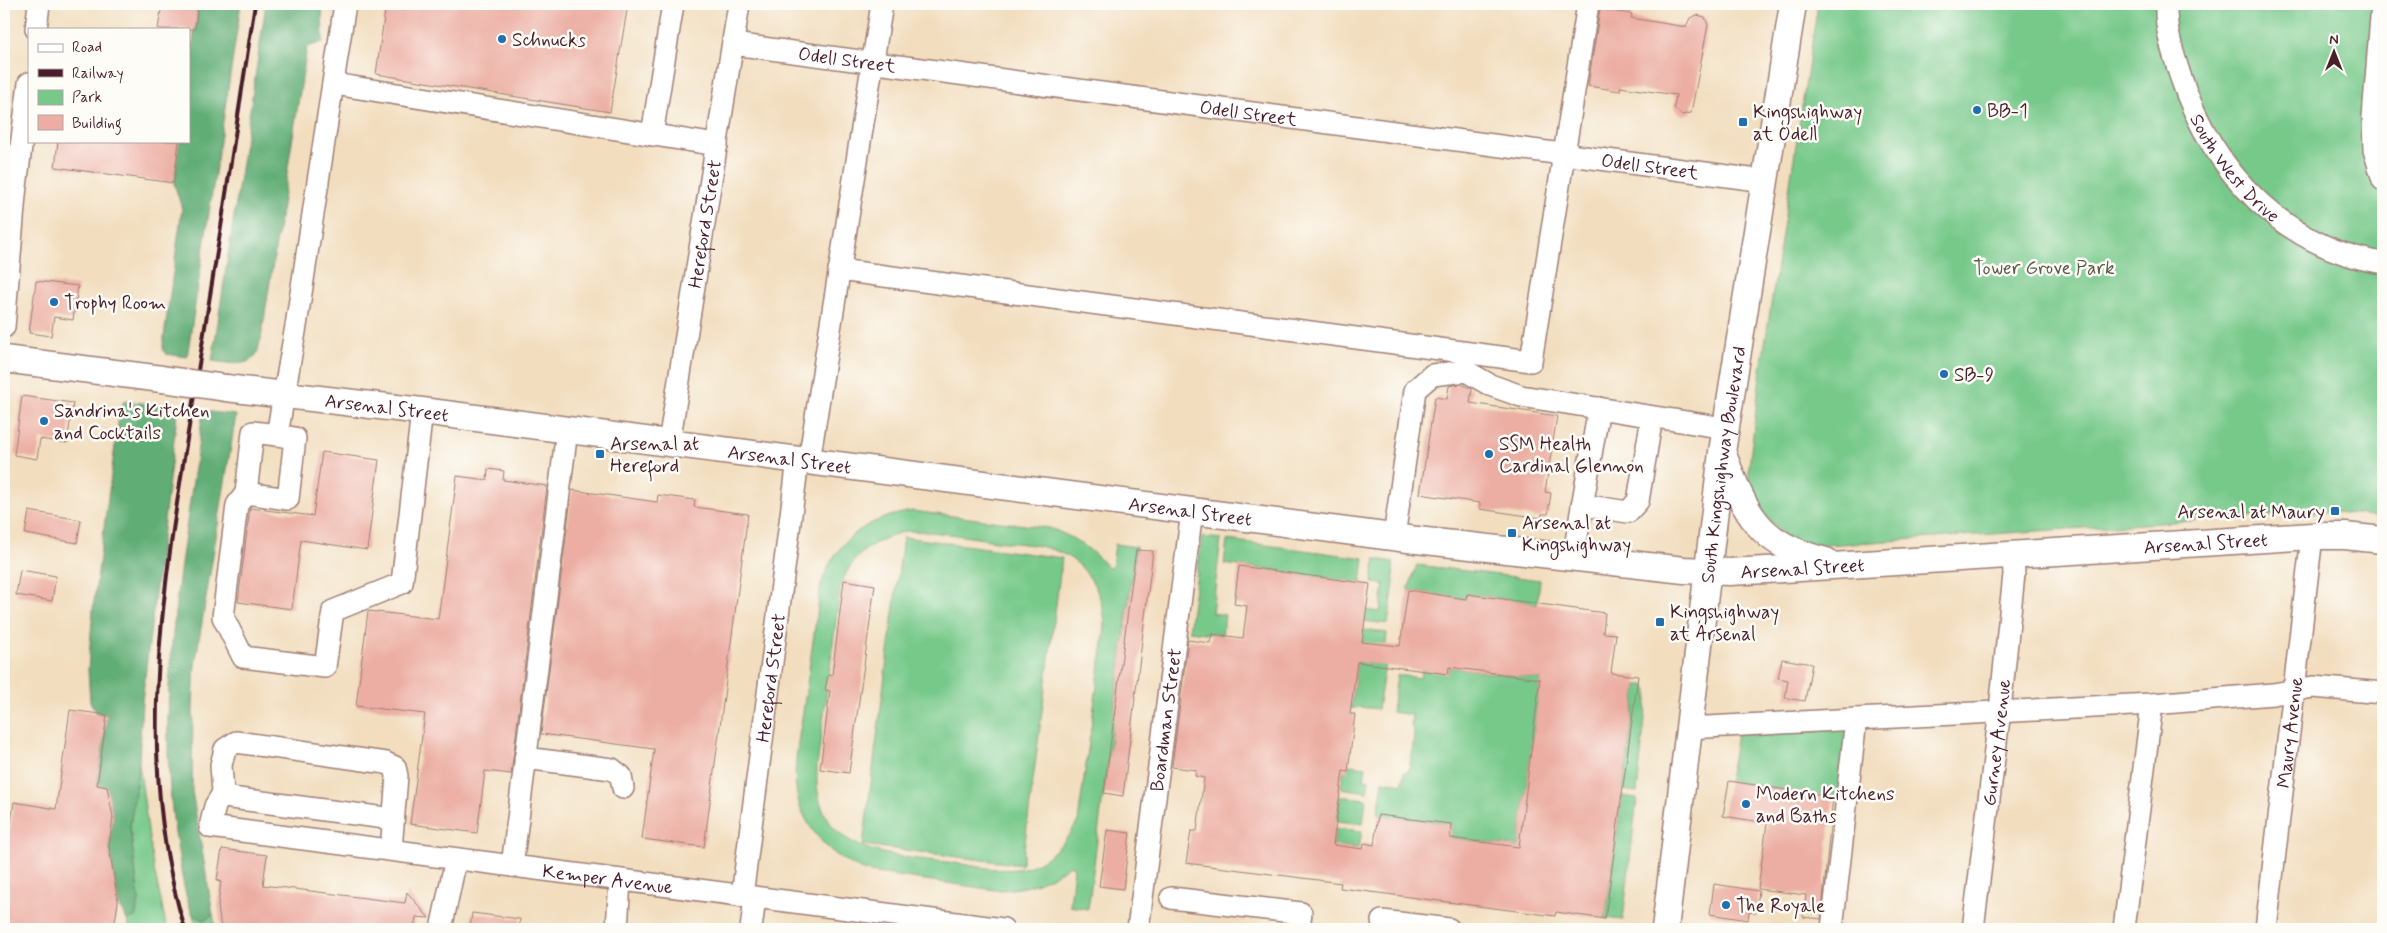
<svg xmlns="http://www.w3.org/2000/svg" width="2387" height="933" font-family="Mynerve,sans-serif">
	<rect width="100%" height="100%" fill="#fdfcf7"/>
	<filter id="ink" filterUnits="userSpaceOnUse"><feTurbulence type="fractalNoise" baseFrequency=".02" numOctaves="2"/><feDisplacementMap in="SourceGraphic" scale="10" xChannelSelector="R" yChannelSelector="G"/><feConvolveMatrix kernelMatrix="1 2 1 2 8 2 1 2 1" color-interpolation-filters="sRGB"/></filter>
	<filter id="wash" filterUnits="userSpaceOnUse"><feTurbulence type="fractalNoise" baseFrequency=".0096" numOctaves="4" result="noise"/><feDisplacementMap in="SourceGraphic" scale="20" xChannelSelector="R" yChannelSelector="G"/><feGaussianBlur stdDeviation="1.12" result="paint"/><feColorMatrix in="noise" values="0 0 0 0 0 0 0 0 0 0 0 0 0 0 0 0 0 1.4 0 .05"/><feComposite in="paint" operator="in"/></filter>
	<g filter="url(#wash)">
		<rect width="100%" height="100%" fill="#f2debf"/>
		<g fill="#77c98a" stroke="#60745a" fill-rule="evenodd">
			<path d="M1818 4H2383V517L2335 512 2294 514 1826 545H1813L1788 539 1754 504 1749 482V467L1761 369Z"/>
			<path d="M912 511 1049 528C1073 536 1092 549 1108 568L1112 567 1115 544 1136 547 1088 909 1070 906 1074 868 1070 865C1047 882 1024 890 995 890L870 872C837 862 810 836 799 803 790 773 800 735 804 705 810 665 815 625 821 585 836 539 865 519 912 511ZM907 531C935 531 963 536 990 540 1013 544 1041 543 1061 553 1090 566 1105 599 1105 628L1078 821C1068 839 1052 857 1033 865 1009 875 979 866 954 863 889 855 812 856 817 767L840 589C849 556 874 539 907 531Z"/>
			<path d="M903 537 1062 558 1022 865 863 845Z"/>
			<path d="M1202 537 1221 539 1212 613 1225 615 1222 635 1189 631Z"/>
			<path d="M1227 540 1364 558 1361 583 1224 564Z"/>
			<path d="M1375 559 1393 562 1394 583 1388 624 1364 621 1366 610 1380 612 1384 584 1372 583Z"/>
			<path d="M1417 565 1540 580 1537 604 1467 594 1466 599 1408 590Z"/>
			<path d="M1358 629 1387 633 1385 653 1356 649Z"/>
			<path d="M1357 662 1385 665 1378 709 1359 707 1351 709Z"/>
			<path d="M1449 667 1540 679 1519 847 1450 838 1451 824 1378 815 1383 781 1402 784 1404 772H1408C1412 757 1414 744 1414 728L1411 727 1412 715 1392 712 1397 675 1420 678 1422 670 1448 673Z"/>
			<path d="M1637 685H1645L1648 691 1637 792 1623 790Z"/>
			<path d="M1850 727 1842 799 1729 781 1737 734Z"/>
			<path d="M139 763 152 860 167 929H130L127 920 135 917 139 901 130 827Z"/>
			<path d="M1349 765 1366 767 1364 779 1369 780 1367 792 1341 788 1343 771H1348Z"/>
			<path d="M1340 796 1366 799 1363 824 1337 821Z"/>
			<path d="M1622 796 1637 798 1623 920 1605 918Z"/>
			<path d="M1336 828 1362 831 1359 848 1341 846 1333 848Z"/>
			<path d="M193 915 204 920 213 915 216 929H197Z"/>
		</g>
		<g fill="#61ad76" stroke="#566650">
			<path d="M241 4 187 357 166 354 163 351V344L182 209 174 183 179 141H189V71L198 5Z"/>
			<path d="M266 4H322L323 42 307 47 261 339C259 343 259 350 256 355 248 368 225 363 212 361Z"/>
			<path d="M124 401 178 407 142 701 139 763 130 827 139 901 135 917 127 920 118 902 109 846 113 817 107 787 97 785 107 715 97 713 90 702 88 669 93 609 120 409Z"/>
			<path d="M203 411 236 415 195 665 193 707 192 791 213 915 204 920 193 915C183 893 181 868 177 845 152 701 184 554 203 411Z"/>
		</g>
		<g id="blocks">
			<g fill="#ecaea3" fill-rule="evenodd">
				<path d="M162 4H198L195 29H158Z"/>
				<path d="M386 4H628L610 112 376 74Z"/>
				<path d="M1600 9 1632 14 1631 18 1686 27 1690 18 1697 15 1705 17 1708 25 1691 113 1682 115 1674 108 1676 95 1620 87V91L1588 86Z"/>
				<path d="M58 141H179L174 183 55 167Z"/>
				<path d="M36 281 78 286 73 320 54 317 51 336 29 333Z"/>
				<path d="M1461 384 1472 389 1470 403 1557 416 1545 492 1551 493 1548 514H1542L1541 518 1480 509V503L1420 494 1435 397 1447 399 1449 386Z"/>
				<path d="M22 396 73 403 67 443 40 439 37 459 14 455Z"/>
				<path d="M322 452 379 460 367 550 301 540 292 609 238 602 250 508 313 516Z"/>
				<path d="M488 469 504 471 503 480 547 486 511 774 485 771 477 833 410 824 425 714 356 706 368 611 438 619 457 476 487 480Z"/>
				<path d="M572 490 657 502 658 495 695 500 694 507 748 514 704 847 642 839 654 749 541 734Z"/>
				<path d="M29 511 81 520 77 543 25 534Z"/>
				<path d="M1136 550 1153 551 1123 796 1104 793Z"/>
				<path d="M1239 566 1370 584 1362 642 1400 646 1408 590 1466 599 1467 594 1605 613 1603 633 1616 634 1611 673 1638 676 1605 919 1556 912 1555 916 1340 888 1341 883 1186 863 1191 831H1197L1204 778 1195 776 1196 770 1172 767 1188 640 1210 643 1212 634 1243 638 1247 606 1234 604ZM1357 662 1448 674 1449 667 1540 679 1519 847 1450 838 1451 824 1378 815 1374 845 1364 843 1363 849 1333 845 1343 771 1348 772 1355 714H1350Z"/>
				<path d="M20 570 56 576 52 601 16 595Z"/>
				<path d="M844 580 875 585 849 773 820 769 830 691 825 690 828 675H832Z"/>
				<path d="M1782 659 1812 664 1805 701 1785 698 1788 680 1778 678Z"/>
				<path d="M70 710 107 715 97 785 107 787 113 817 109 846 118 902 114 929H4V829L10 830 14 802 56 809Z"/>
				<path d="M1729 781 1833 797 1821 919 1803 917 1806 895 1758 889 1767 823 1723 816Z"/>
				<path d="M1107 830 1130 833 1123 889 1099 886Z"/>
				<path d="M222 849 267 855 263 885 405 903 407 892 429 918 416 917 414 929H221L218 906 221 881 217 880Z"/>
				<path d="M1714 884 1759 891 1756 913 1749 912 1748 920 1710 914Z"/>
				<path d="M472 913 520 919 519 929H470Z"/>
			</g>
		</g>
	</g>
	<g filter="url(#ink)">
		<use href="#blocks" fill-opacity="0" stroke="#9e7e75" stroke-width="1"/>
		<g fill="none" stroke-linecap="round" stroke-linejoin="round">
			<g stroke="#9e7e75" stroke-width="24">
				<g id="minor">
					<path d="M345 4 296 326 277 435 253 432 246 493 237 505 223 617 243 657 325 667 333 611 402 583 422 411"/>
					<path id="s1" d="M2166 4C2165 29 2173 54 2181 78 2213 171 2282 247 2383 263"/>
					<path d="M2382 4 2373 117 2374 150 2383 180"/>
					<path d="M36 29 39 4"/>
					<path id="s2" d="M733 44 1765 181"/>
					<path d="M334 84 717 145"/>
					<path d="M652 135 673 4"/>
					<path d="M839 270 1531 361 1588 4"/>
					<path d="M4 327 15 195 29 83"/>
					<path id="s3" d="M669 443 739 4"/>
					<path d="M809 461 882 4"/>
					<path d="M246 493 288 499 295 438 277 435"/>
					<path d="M1582 505 1628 512 1638 501 1652 417"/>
					<path d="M1394 537 1415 390 1432 375 1466 371 1490 385 1521 396 1725 428"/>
					<path d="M1573 559 1599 408"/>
					<path d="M1688 728 1856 719"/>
					<path d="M525 758 612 769 621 776 623 788"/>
					<path id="s4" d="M223 793 215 806 210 827 1003 929"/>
					<path d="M391 850 397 776 395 767 386 763 236 742 225 749 221 765 223 793 231 798 393 819"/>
					<path d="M512 866 567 430"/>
					<path id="s5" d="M742 896 798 460"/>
					<path d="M1171 898 1301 913 1299 929"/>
					<path d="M1382 921 1449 929"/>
					<path d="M441 929 456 859"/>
					<path d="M617 929 620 880"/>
					<path d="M751 929 755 898"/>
					<path id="s6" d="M1138 929 1192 511"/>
					<path d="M1832 929 1856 719 2152 704 2273 694 2313 687 2383 693"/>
					<path id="s7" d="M1973 929 2000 710 2014 574 2013 556"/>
					<path d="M2124 929 2152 704"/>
					<path id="s8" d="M2266 929 2312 536"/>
				</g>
			</g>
			<g stroke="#9e7e75" stroke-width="29">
				<g id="major">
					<path d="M4 359 162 379"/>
					<path id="s9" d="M226 388 422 411 1408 539 1684 570 1729 572 1784 569 2312 536H2345L2383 540"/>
					<path d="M1723 454C1746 515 1758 544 1826 561"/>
					<path id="s10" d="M1665 929 1722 452 1793 4"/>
				</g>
			</g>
			<use href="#minor" stroke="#fff" stroke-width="21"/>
			<use href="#major" stroke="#fff" stroke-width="26"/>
			<path stroke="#4a1f2b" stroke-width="4" d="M185 929C130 752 167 567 195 389 216 261 236 132 255 4"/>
			<g stroke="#9e7e75" stroke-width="29" stroke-linecap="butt">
				<path id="major-bridge" d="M162 379 226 388"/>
			</g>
			<use href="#major-bridge" stroke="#fff" stroke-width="26"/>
		</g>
	</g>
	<g fill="#1f6fb2" stroke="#fdfcf7" stroke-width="2">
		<circle cx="502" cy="39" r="5"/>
		<circle cx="1977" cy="110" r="5"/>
		<rect x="1738" y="117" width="10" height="10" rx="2.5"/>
		<circle cx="54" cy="302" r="5"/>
		<circle cx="1944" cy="374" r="5"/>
		<circle cx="44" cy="421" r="5"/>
		<rect x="595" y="449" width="10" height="10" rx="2.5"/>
		<circle cx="1489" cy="454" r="5"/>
		<rect x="2330" y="506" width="10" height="10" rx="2.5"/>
		<rect x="1507" y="528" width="10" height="10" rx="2.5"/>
		<rect x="1655" y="617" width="10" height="10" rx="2.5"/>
		<circle cx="1746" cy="804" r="5"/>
		<circle cx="1726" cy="905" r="5"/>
	</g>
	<g text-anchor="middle" stroke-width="5" stroke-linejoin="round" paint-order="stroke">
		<g font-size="19" fill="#4a1f2b" stroke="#fdfcf7" text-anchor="start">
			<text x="512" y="46">Schnucks</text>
			<text x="1987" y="117">BB-1</text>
			<text x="1753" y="118">Kingshighway<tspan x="1753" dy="22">at Odell</tspan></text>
			<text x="64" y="309">Trophy Room</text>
			<text x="1954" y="381">SB-9</text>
			<text x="54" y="417">Sandrina's Kitchen<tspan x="54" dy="22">and Cocktails</tspan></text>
			<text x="610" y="450">Arsenal at<tspan x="610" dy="22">Hereford</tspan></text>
			<text x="1499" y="450">SSM Health<tspan x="1499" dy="22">Cardinal Glennon</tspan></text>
			<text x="2325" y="518" text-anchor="end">Arsenal at Maury</text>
			<text x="1522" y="529">Arsenal at<tspan x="1522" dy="22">Kingshighway</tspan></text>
			<text x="1670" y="618">Kingshighway<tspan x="1670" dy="22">at Arsenal</tspan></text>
			<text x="1756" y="800">Modern Kitchens<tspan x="1756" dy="22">and Baths</tspan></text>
			<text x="1736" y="912">The Royale</text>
		</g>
		<g font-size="19" fill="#4a1f2b" stroke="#fdfcf7">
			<text dy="7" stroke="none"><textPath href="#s2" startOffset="115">Odell Street</textPath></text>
			<text dy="7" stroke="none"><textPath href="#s2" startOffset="520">Odell Street</textPath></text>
			<text dy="7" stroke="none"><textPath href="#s1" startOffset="182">South West Drive</textPath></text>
			<text dy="7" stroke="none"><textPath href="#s2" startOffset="925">Odell Street</textPath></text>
			<text dy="7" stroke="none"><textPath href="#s3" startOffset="222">Hereford Street</textPath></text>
			<text dy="7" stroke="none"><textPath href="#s9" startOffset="162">Arsenal Street</textPath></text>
			<text dy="7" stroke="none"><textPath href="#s9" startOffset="568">Arsenal Street</textPath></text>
			<text dy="7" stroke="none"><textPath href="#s10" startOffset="468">South Kingshighway Boulevard</textPath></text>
			<text dy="7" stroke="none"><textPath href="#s9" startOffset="972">Arsenal Street</textPath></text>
			<text dy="7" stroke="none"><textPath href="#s9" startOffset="1992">Arsenal Street</textPath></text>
			<text dy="7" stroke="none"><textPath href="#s9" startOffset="1588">Arsenal Street</textPath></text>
			<text dy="7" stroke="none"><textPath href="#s5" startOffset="220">Hereford Street</textPath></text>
			<text dy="7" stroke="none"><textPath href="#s6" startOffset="211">Boardman Street</textPath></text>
			<text dy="7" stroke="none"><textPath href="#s8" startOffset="198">Maury Avenue</textPath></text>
			<text dy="7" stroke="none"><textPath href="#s7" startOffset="188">Gurney Avenue</textPath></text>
			<text dy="7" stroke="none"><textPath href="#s4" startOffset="438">Kemper Avenue</textPath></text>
		</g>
		<g font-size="19" fill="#5a5a4c" stroke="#fdfcf7">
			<text x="2044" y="274">Tower Grove Park</text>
		</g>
	</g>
	<rect width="2387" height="933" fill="none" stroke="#fdfcf7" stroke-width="20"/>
	<rect x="28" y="28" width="162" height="115" fill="#fdfcf7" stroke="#b5a4a5"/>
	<rect x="38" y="44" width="25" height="8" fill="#ffffff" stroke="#b5a4a5"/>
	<text x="72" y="52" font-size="15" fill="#4a1f2b">Road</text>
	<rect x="38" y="69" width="25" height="8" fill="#4a1f2b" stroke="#b5a4a5"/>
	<text x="72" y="78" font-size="15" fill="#4a1f2b">Railway</text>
	<rect x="38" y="90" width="25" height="15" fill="#77c98a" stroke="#b5a4a5"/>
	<text x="72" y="102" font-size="15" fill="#4a1f2b">Park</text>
	<rect x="38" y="115" width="25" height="15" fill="#ecaea3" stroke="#b5a4a5"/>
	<text x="72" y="128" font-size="15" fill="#4a1f2b">Building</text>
	<g transform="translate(2334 52)" stroke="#fdfcf7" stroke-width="4" paint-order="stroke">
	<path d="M0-4L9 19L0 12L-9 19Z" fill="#4a1f2b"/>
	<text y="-8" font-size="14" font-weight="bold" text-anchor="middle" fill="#4a1f2b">N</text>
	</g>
</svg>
